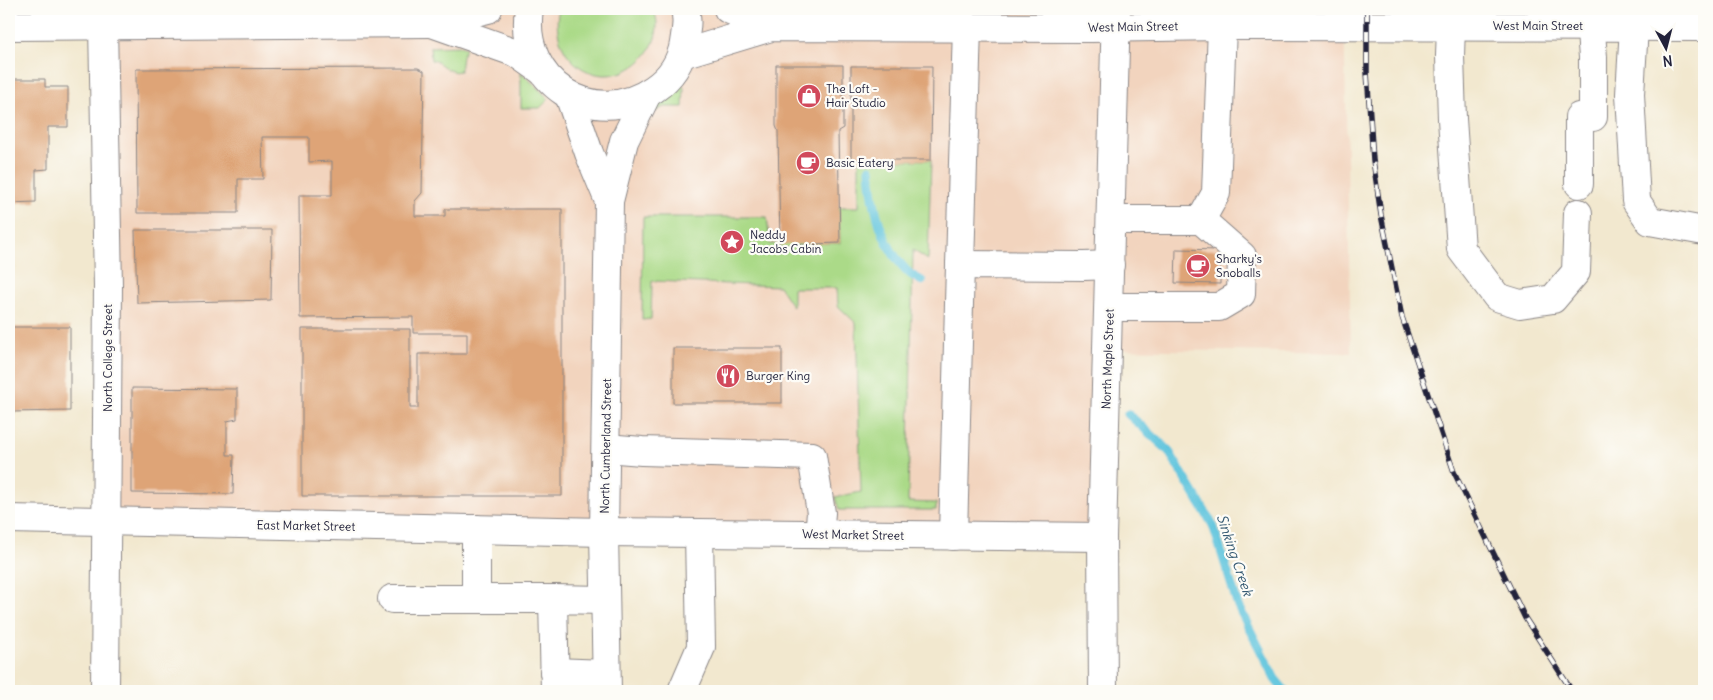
<svg xmlns="http://www.w3.org/2000/svg" width="1713" height="700" font-family="Delius,sans-serif">
	<rect width="100%" height="100%" fill="#fdfcf7"/>
	<filter id="ink" filterUnits="userSpaceOnUse"><feTurbulence type="fractalNoise" baseFrequency=".02" numOctaves="2"/><feDisplacementMap in="SourceGraphic" scale="10" xChannelSelector="R" yChannelSelector="G"/><feConvolveMatrix kernelMatrix="1 2 1 2 8 2 1 2 1" color-interpolation-filters="sRGB"/></filter>
	<filter id="wash" filterUnits="userSpaceOnUse"><feTurbulence type="fractalNoise" baseFrequency=".0096" numOctaves="4" result="noise"/><feDisplacementMap in="SourceGraphic" scale="20" xChannelSelector="R" yChannelSelector="G"/><feGaussianBlur stdDeviation="1.12" result="paint"/><feColorMatrix in="noise" values="0 0 0 0 0 0 0 0 0 0 0 0 0 0 0 0 0 1.4 0 .05"/><feComposite in="paint" operator="in"/></filter>
	<g filter="url(#wash)">
		<rect width="100%" height="100%" fill="#f2e8cf"/>
		<path fill="#f2d4be" d="M103 9H1344L1351 353 1108 349 1102 537 107 520Z"/>
		<g fill="#abda88" stroke="#667e62">
			<path d="M559 9H654C655 14 657 19 657 24 657 52 633 75 605 75 571 74 551 39 559 9Z"/>
			<path d="M460 46 466 48 462 56 460 71C447 75 442 61 431 60L430 47Z"/>
			<path d="M521 72 549 99 540 108H521Z"/>
			<path d="M681 84 684 88 683 107H664L652 113 651 110 678 85Z"/>
			<path d="M859 160H931L928 260 913 250 908 502 936 503V510H839L835 497 861 492 856 323 838 306 837 288H793V307L779 286 652 281 651 319 642 320 643 217H767L770 244 840 243 839 207H859Z"/>
		</g>
		<g fill="none" stroke-linecap="round" stroke-linejoin="round">
			<g stroke="#5fc4dd" stroke-width="9">
				<path d="M870 169C872 204 881 244 906 270 910 275 917 278 922 281"/>
				<path d="M1128 414 1168 450 1213 525 1238 606 1275 679 1285 691"/>
			</g>
		</g>
		<g id="blocks">
			<g fill="#dea477">
				<path d="M776 65H843V128L838 131 840 243 780 245 778 131 776 126Z"/>
				<path d="M851 66H932L931 160H851Z"/>
				<path d="M418 68 424 71 422 193 415 201V216H445V209H562V496H302V329H410V408H418V354H467V333H413V317L300 318 299 195H332V161L309 162V137H262L263 179H238V213H137L136 69Z"/>
				<path d="M9 79H45V87H68V127H48V169L36 170V202L9 203Z"/>
				<path d="M135 230H272L271 300 137 303Z"/>
				<path d="M1176 249 1220 250V284L1175 283Z"/>
				<path d="M9 327H70V411L9 412Z"/>
				<rect x="673" y="348" width="109" height="55"/>
				<path d="M132 388 237 389V419L227 421V455H234L233 494 132 493Z"/>
			</g>
		</g>
	</g>
	<g filter="url(#ink)">
		<use href="#blocks" fill-opacity="0" stroke="#8a8585" stroke-width="1"/>
		<g fill="none" stroke-linecap="round" stroke-linejoin="round">
			<g stroke="#8a8585" stroke-width="30">
				<g id="minor">
					<path d="M1589 9 1593 57V117"/>
					<path d="M103 25 108 286 105 691"/>
					<path d="M1451 26 1450 56 1452 119 1461 249 1497 297 1520 304 1553 299 1576 272 1578 213"/>
					<path d="M1634 27 1630 94 1636 201 1650 221 1704 231"/>
					<path d="M1579 117V184"/>
					<path d="M1111 220H1201L1216 193 1222 26"/>
					<path d="M960 265 967 27"/>
					<path d="M1109 307H1219L1241 294 1242 256 1201 220"/>
					<path d="M606 448 642 451 812 456 821 513 819 534"/>
					<path d="M9 519 604 532 1102 537"/>
					<path d="M476 529V599"/>
					<path d="M953 536 960 265 1084 266 1110 265"/>
					<path d="M392 599H553"/>
					<path d="M554 672 606 674"/>
					<path d="M555 691 553 599 605 600"/>
					<path d="M682 691 701 647 699 533"/>
					<path d="M1103 691 1102 537 1116 9"/>
				</g>
			</g>
			<g stroke="#8a8585" stroke-width="30">
				<g id="major">
					<path d="M529 9C518 81 593 132 654 89 670 78 681 62 684 43 686 29 688 22 685 9"/>
					<path d="M728 9 771 27"/>
					<path d="M432 23 517 53 541 70"/>
					<path d="M9 26 432 23 488 9"/>
					<path d="M682 54 771 27 1091 28 1222 26 1704 27"/>
					<path d="M569 95 589 153 609 201"/>
					<path d="M607 691 604 532 609 201 624 141 647 94"/>
				</g>
			</g>
			<use href="#minor" stroke="#fff" stroke-width="28"/>
			<use href="#major" stroke="#fff" stroke-width="28"/>
			<g stroke="#22223b" stroke-width="5.5">
				<path id="rail" d="M1367 9V72L1373 160 1381 215 1402 317 1454 472 1525 618 1572 691"/>
			</g>
			<use href="#rail" stroke="#fdfcf7" stroke-width="4" stroke-dasharray="11" stroke-linecap="butt"/>
		</g>
	</g>
	<defs>
		<g id="shop-disc" transform="scale(1.25)"><circle r="9.5" fill="#d1495b" stroke="#fdfcf7"/><path d="M-5-2.5h2.3a2.7 3.5 0 0 1 5.4 0H5L5.5 6h-11ZM-1.5-2.5h3a1.5 2.3 0 0 0-3 0Z" fill="#fff"/></g>
		<g id="cafe-disc" transform="scale(1.25)"><circle r="9.5" fill="#d1495b" stroke="#fdfcf7"/><path d="M-5.5-4.5H6V0H3Q3 3.5 0 3.5H-2.5Q-5.5 3.5-5.5 0ZM3-3.2v2h1.7v-2ZM-6 4.5H4V6H-6Z" fill="#fff"/></g>
		<g id="sight-disc" transform="scale(1.25)"><circle r="9.5" fill="#d1495b" stroke="#fdfcf7"/><path d="M0-6L1.8-2.2L6-1.7L2.9 1.2L3.7 5.4L0 3.3L-3.7 5.4L-2.9 1.2L-6-1.7L-1.8-2.2Z" fill="#fff"/></g>
		<g id="restaurant-disc" transform="scale(1.25)"><circle r="9.5" fill="#d1495b" stroke="#fdfcf7"/><path d="M-5-6h1v4h1v-4h1v4h1v-4h1v5L-1.5 .5V6h-2V.5L-5-1ZM5-6V6H3V1.5H1.5Q1.5-4 5-6Z" fill="#fff"/></g>
	</defs>
	<g fill-rule="evenodd">
		<use href="#shop-disc" x="809" y="96"/>
		<use href="#cafe-disc" x="808" y="163"/>
		<use href="#sight-disc" x="732" y="242"/>
		<use href="#cafe-disc" x="1198" y="266"/>
		<use href="#restaurant-disc" x="728" y="376"/>
	</g>
	<g text-anchor="middle" stroke-width="4.5" stroke-linejoin="round" paint-order="stroke">
		<g font-size="12" fill="#22223b" stroke="#fdfcf7">
			<text x="1538" y="30">West Main Street</text>
			<text transform="translate(1133 27) rotate(-1)" y="4">West Main Street</text>
			<text transform="translate(108 358) rotate(-90)" y="4">North College Street</text>
			<text transform="translate(1108 359) rotate(-88)" y="4">North Maple Street</text>
			<text transform="translate(606 446) rotate(-89)" y="4">North Cumberland Street</text>
			<text transform="translate(306 526) rotate(1)" y="4">East Market Street</text>
			<text transform="translate(853 535) rotate(1)" y="4">West Market Street</text>
		</g>
		<g font-size="12" fill="#22223b" stroke="#fdfcf7" text-anchor="start">
			<text x="826" y="93">The Loft -<tspan x="826" dy="14">Hair Studio</tspan></text>
			<text x="826" y="167">Basic Eatery</text>
			<text x="750" y="239">Neddy<tspan x="750" dy="14">Jacobs Cabin</tspan></text>
			<text x="1216" y="263">Sharky's<tspan x="1216" dy="14">Snoballs</tspan></text>
			<text x="746" y="380">Burger King</text>
		</g>
		<g font-size="14" font-style="italic" fill="#375b74" stroke="#fdfcf7">
			<text transform="translate(1235 555) rotate(71)" y="5">Sinking Creek</text>
		</g>
	</g>
	<rect width="1713" height="700" fill="none" stroke="#fdfcf7" stroke-width="30"/>
	<g transform="translate(1666 48) rotate(173)" stroke="#fdfcf7" stroke-width="4" paint-order="stroke">
	<path d="M0-4L9 19L0 12L-9 19Z" fill="#22223b"/>
	<text y="-8" font-size="14" font-weight="bold" text-anchor="middle" fill="#22223b">N</text>
	</g>
</svg>
